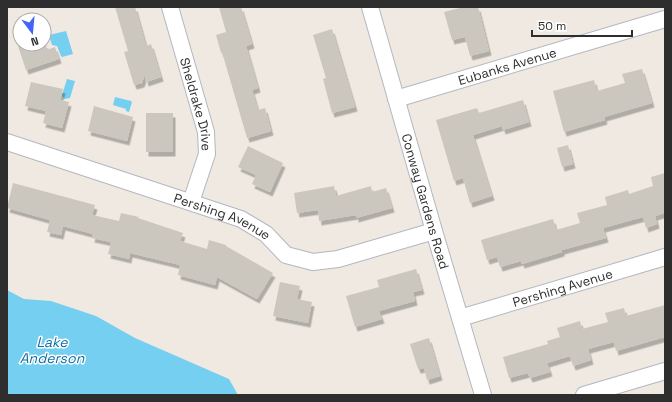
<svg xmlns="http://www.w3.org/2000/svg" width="672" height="402" font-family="'Space Grotesk',sans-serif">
	<defs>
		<filter id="shadow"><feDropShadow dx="2.5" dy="4.5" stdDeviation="0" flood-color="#0004"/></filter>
	</defs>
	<rect width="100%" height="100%" fill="#efe9e1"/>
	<g fill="#75cff0">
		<path d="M66 31 73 54 62 57 61 56 57 46 52 45 49 35Z"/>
		<path d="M67 79 75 81 70 98 64 99 62 95Z"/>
		<path d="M115 97 131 101 132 102 129 112 126 111V109L113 105Z"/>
		<path d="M7 290 24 299 51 301 96 316 135 338 229 379 238 395H7Z"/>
	</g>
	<g fill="#cbc7bf" filter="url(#shadow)">
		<path d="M115 7H135L146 46 151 44 161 77 146 82 145 77H144L142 83 134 85 124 52 128 51Z"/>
		<path d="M219 7H241L252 44 246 46 258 88 252 90 258 110 265 108 271 131 247 138 222 52 221 53 216 35 226 32Z"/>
		<path d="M464 7H478L489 51 470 56 465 37 452 40 444 12Z"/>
		<path d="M332 29 355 107 332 113 323 79 326 78 313 35Z"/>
		<path d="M25 44H46L47 50 55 47 59 59 26 70 18 46Z"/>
		<path d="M642 69 652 103 604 117 605 120 564 132 553 91 594 80 597 91 625 83 622 74Z"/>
		<path d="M31 82 63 89 60 100 69 102 62 128 43 123 46 111 25 106Z"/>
		<path d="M523 100 529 122 503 130 502 126 473 135 492 196 470 203 463 178 454 181 436 120 477 108 479 113Z"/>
		<path d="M94 106 133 117 127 141 88 131Z"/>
		<rect x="146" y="113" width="27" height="39"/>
		<path d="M568 145 573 164 562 167 557 148Z"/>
		<path d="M248 146 283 163 270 192 252 184 256 175 238 167Z"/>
		<path d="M665 173V213L655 216 657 224 646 228 643 217 603 228 606 238 562 250V252L522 264 521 261 500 267 497 257 487 260 481 240 553 219 556 230 580 223 577 213 607 205 605 197 628 190 629 194 653 186 651 177Z"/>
		<path d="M13 183 95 205 92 215 119 221 121 213 139 217 138 218 183 233 180 241 207 249 209 240 226 245V246L273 273 257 299 217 277 215 285 178 275 180 265 130 253 129 259 108 254 111 242 92 238 93 234 63 226 61 235 47 232 50 220 7 208Z"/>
		<path d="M334 186 336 196 371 186 372 192 386 188 392 208 356 218V215L319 221 318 210 297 213 294 193Z"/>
		<path d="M416 269 422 290 413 292 415 301 379 311 382 319 355 327 346 296 379 287 377 280Z"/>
		<path d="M280 282 300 286 297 299 312 302 308 323 273 316Z"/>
		<path d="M665 305V337L616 351 614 342 588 349 591 360 573 366 570 356 547 363 550 372 530 378 528 373 509 378 503 357 548 344 547 341 560 337 557 328 580 321 582 329 608 322 605 313 624 308 626 316Z"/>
		<path d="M429 338 440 376 427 380 424 368 418 369 410 344Z"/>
	</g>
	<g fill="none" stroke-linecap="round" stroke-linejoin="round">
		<g stroke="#b4b7c1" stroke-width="18">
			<g id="minor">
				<path id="s1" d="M170 7 206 132 207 154 191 202"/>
				<path id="s2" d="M370 7 434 231 483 395"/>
				<path id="s3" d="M396 99 665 19"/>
				<path id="s4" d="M7 142 241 219 266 234 286 255 313 262 338 259 434 231"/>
				<path id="s5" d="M460 318 665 257"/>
				<path d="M584 395 665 371"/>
			</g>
		</g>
		<use href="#minor" stroke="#fff" stroke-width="16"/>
	</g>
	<g text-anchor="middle" stroke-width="3" stroke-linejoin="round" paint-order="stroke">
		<g font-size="13" fill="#2e2e2e" stroke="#fff">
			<text dy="5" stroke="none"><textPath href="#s3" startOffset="116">Eubanks Avenue</textPath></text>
			<text dy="5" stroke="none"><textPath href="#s1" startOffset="101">Sheldrake Drive</textPath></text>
			<text dy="5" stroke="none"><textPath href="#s2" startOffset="202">Conway Gardens Road</textPath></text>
			<text dy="5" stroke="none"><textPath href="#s4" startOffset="228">Pershing Avenue</textPath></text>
			<text dy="5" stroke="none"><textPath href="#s5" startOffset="107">Pershing Avenue</textPath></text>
		</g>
		<g font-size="14" font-style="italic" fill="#0d6fa3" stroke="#fff">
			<text x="52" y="347">Lake<tspan x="52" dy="16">Anderson</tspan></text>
		</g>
	</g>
	<rect width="672" height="402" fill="none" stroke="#2e2e2e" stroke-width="16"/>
	<g transform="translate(32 32) rotate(164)"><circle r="19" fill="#ffffff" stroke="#ababab"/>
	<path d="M0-3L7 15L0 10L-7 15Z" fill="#4264fb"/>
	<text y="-6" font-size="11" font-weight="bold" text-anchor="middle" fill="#2e2e2e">N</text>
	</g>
	<path d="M532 30v6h100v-6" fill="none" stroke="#2e2e2e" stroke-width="2"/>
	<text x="538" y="30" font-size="12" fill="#2e2e2e" stroke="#ffffff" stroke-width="3" paint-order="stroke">50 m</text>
</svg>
